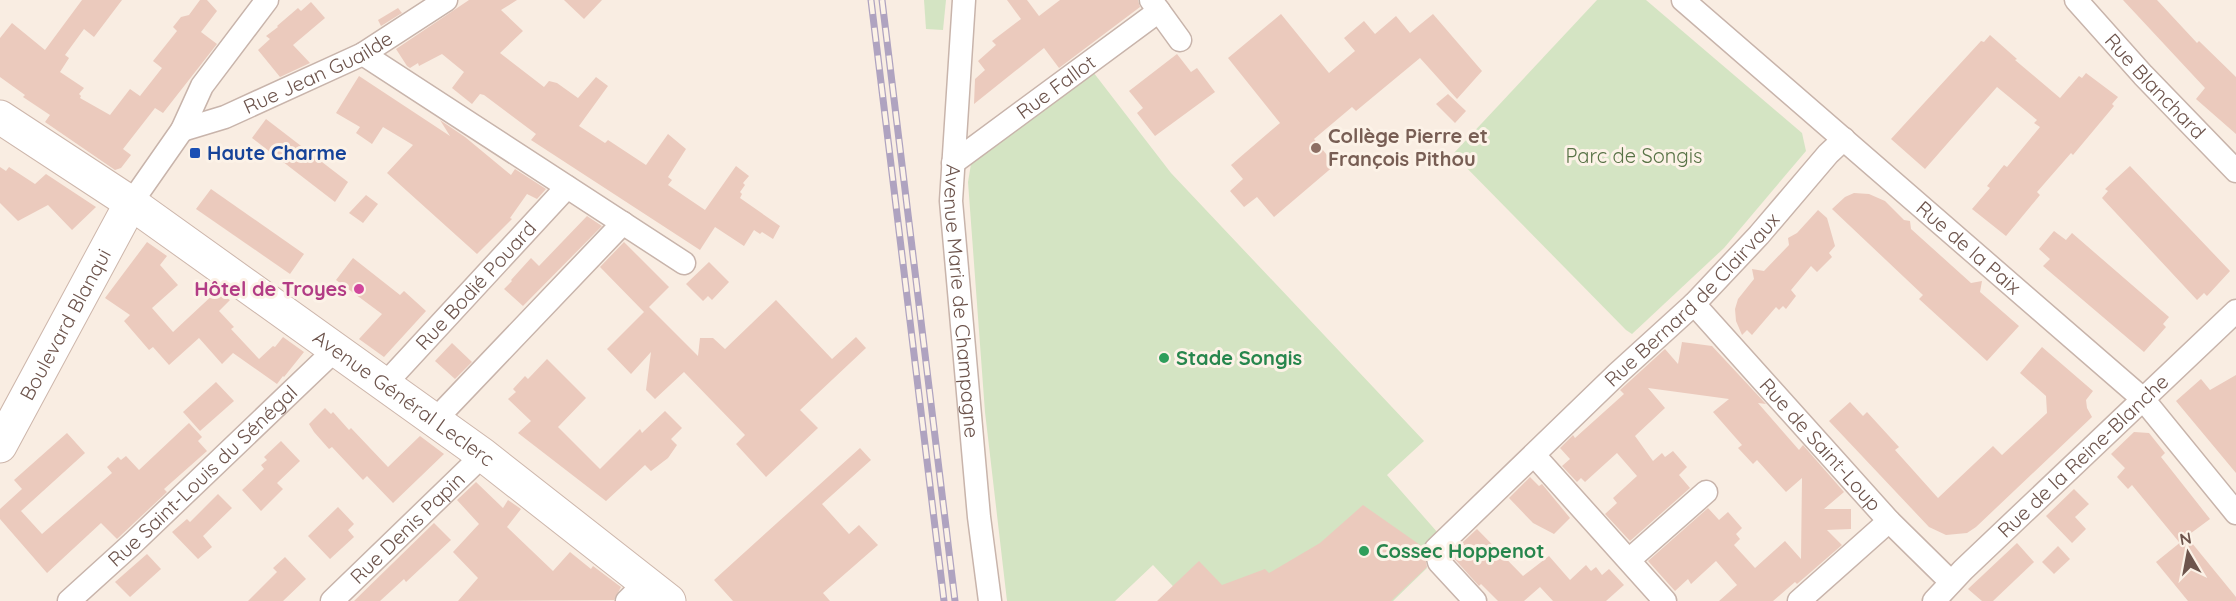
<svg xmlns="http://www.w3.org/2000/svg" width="2236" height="601" font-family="Quicksand,sans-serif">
	<rect width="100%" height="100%" fill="#f9ede2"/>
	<g fill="#d4e4c3">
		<path d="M924 0H946L943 30 926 29Z"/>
		<path d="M1597 0H1646L1802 133 1806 151 1724 248 1632 334 1626 330 1453 154Z"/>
		<path d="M1090 68 1171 173 1424 441 1387 475 1438 533 1417 554 1427 568 1393 601H1187L1153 565 1115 601H1007L985 412 968 182 971 164 978 151Z"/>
	</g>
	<g fill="#ebcabd">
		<path d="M82 0H122L94 37 84 29 65 55 69 58 60 72 84 88 79 94 81 96 80 98 110 115 130 89 140 96 162 68 153 61 177 31 173 27 181 17 189 15 200 0H207L217 11 201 32 217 44 163 113 155 108 123 149 131 155 121 168 115 170 45 122 50 115 23 97 25 95 0 77V38L12 23 45 50Z"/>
		<path d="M469 0H517L501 10 523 31 500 53 544 87 549 81 557 83 578 98 596 77 608 86 579 126 605 143 608 140 646 165 668 134 686 149 668 177 672 180 668 185 705 210 736 166 749 176 743 183 745 185 740 192 742 194 740 198 780 226 773 239 762 232 760 234 754 230 744 246 715 227 700 250 531 140 536 134 484 95 480 94 472 104 452 88 464 72 442 54 419 66 418 63 410 68 407 66 396 49Z"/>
		<path d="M564 0H602L584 19Z"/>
		<path d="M1007 0H1027L1039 16 1060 0H1138L1140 7 1059 68 1044 48 974 104 975 79 985 70 978 61 996 45 992 41 1021 19Z"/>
		<path d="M2123 0H2157L2197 43 2199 41 2236 77V134L2196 99 2205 88Z"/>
		<path d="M311 2 325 18 293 45 310 63 280 77 258 50 270 39 266 36 278 27 277 26 298 8 301 11Z"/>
		<path d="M398 8 402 13 381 26 378 20Z"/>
		<path d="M1281 14 1329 73 1355 51 1344 38 1364 21 1375 34 1396 16 1410 33 1433 14 1482 71 1457 99 1420 58 1356 111 1352 107 1314 139 1335 165 1274 217 1257 197 1244 207 1230 191 1243 179 1231 165 1280 123 1228 58Z"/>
		<path d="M1990 35 2017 59 2015 60 2060 98 2079 76 2082 78 2086 73 2118 97 2112 104 2114 106 2073 155 2071 153 2037 192 2040 195 2006 236 1972 209 1990 188 1987 186 2004 165 2007 167 2040 127 2034 123 2037 120 1997 87 1925 169 1891 139 1981 41 1984 42Z"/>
		<path d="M1177 54 1191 72 1197 68 1215 92 1155 136 1137 113 1143 108 1129 91Z"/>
		<path d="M359 76 450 136 440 120 465 137 511 175 515 169 546 189 537 199 527 194 510 218 512 219 477 254 387 173 413 145 383 127 372 144 356 133 360 127 336 113Z"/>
		<path d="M1448 94 1466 111 1455 123 1436 104Z"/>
		<path d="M266 119 348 182 335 202 252 138Z"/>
		<path d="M2130 166 2230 271 2207 296 2204 293 2197 300 2102 198 2108 191 2105 189Z"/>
		<path d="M0 167 6 171 9 167 35 184 46 174 96 207 72 230 48 205 18 221 0 203Z"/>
		<path d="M211 189 304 254 290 274 196 209Z"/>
		<path d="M1854 193 1869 194 1885 201 1904 220 1910 221 1911 229 1971 283 1982 281 1980 292 2019 326 1987 361 1919 299 1923 295 1832 209 1845 197Z"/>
		<path d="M366 195 378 204 363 223 349 213Z"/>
		<path d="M1818 210 1827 218 1835 246 1829 253 1832 257 1817 272 1811 266 1791 290 1796 296 1786 309 1783 306 1779 310 1776 307 1752 335 1747 330 1742 335 1736 321 1735 309 1738 299 1754 279 1752 269 1764 271 1789 245 1788 238 1797 233Z"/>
		<path d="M587 216 602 226 523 306 504 289 512 281 511 280 531 258 539 266Z"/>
		<path d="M2054 231 2066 240 2072 233 2169 317 2163 324 2166 327 2144 352 2043 266 2050 259 2039 249Z"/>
		<path d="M147 242 167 256 160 265 178 285 152 308 173 332 217 291 230 300 219 311 234 327 231 329 259 359 273 346 275 347 283 337 304 352 284 377 283 376 277 384 233 353 222 364 199 338 169 365 153 347 149 350 124 321 130 315 105 298Z"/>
		<path d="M624 242 669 287 649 307 698 356 700 338H713L725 349 776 300 832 359 856 337 866 348 800 410 818 428 766 477 736 444 745 435 684 372 655 399 646 390 651 352 631 374 607 349 644 312 600 267Z"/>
		<path d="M353 258 400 295 404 291 426 311 384 357 359 339 382 314 336 280Z"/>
		<path d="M709 262 729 282 712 300 708 296 703 301 686 284Z"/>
		<path d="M1682 342 1712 346 1766 404 1758 403 1799 450 1803 445 1844 492 1824 509H1851V529L1827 530 1842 545 1797 584 1795 582 1773 601H1719L1737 585 1716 561 1691 584 1688 579 1675 591 1648 561 1708 508 1719 520 1728 512 1742 528 1736 534 1740 539 1734 545 1755 568 1785 541 1801 559 1802 478 1786 492 1757 460 1753 464 1738 448 1742 445 1713 412 1729 399 1648 388 1665 408 1635 436 1653 461 1662 453 1665 457 1673 451 1687 467 1679 475 1690 488 1630 541 1605 514 1617 503 1613 498 1637 476 1617 453 1585 482 1581 478 1577 482 1562 466 1570 459 1560 448 1573 435 1575 438 1624 394 1620 390 1665 349 1678 364Z"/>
		<path d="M452 343 472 362 455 379 435 361Z"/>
		<path d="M2042 347 2093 391 2086 400 2087 408 2092 417 1976 527 1967 533 1946 535 1929 527 1829 421 1850 402 1863 416 1867 412 1899 447 1895 450 1938 498 1993 446 2002 455 2047 413 2046 396 2020 373Z"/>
		<path d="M547 359 586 398 558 427 600 469 640 429 642 433 665 411 682 428 671 439 677 445 668 458 651 471 645 465 606 501 518 433 531 421 508 399 516 392 513 389 525 376 528 379Z"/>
		<path d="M2236 375V473L2176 401 2201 379 2210 390Z"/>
		<path d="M216 382 234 401 200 431 183 412Z"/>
		<path d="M325 408 331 414 333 412 349 430 351 428 388 467 420 436 444 454 393 503 367 476 363 480 332 447 329 449 314 432 309 424Z"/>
		<path d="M189 423 202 437 198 441 207 451 164 489 167 492 117 539 101 523 47 573 0 519V509L22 489 14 480 67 433 85 453 21 511 42 534 112 473 107 467 118 457 121 460 126 456 139 470Z"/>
		<path d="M2134 432 2149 433 2165 453 2161 457 2210 519 2179 542 2132 485 2128 489 2117 477 2125 468 2111 454Z"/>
		<path d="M281 441 300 461 277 483 283 489 261 511 242 490 264 469 261 465 267 460 264 457Z"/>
		<path d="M860 448 871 460 822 504 849 534 859 525 878 545 823 593 830 601H733L714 580Z"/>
		<path d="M1530 477 1539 486 1542 484 1570 518 1554 534 1533 523 1509 498Z"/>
		<path d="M476 482 503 508 508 500 521 509 507 527 553 571 570 552 591 569 593 566 621 587 614 600 458 601 478 578 453 552 479 524 457 500Z"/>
		<path d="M2074 489 2089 504 2075 517 2086 529 2072 543 2046 516Z"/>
		<path d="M218 494 232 508 203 536 212 547 198 559 172 532 187 519 190 522Z"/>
		<path d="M1363 505 1423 547 1427 567 1391 601H1157L1199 561 1222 585 1265 569 1269 573 1320 543Z"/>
		<path d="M338 507 354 524 348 530 354 537 330 559 308 536Z"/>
		<path d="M434 523 451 540 406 582 404 579 380 601H354Z"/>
		<path d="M1477 529 1523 576 1549 556 1570 580 1586 565 1591 571 1596 567 1602 575 1609 569 1624 585 1606 601H1553L1540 587 1524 601H1498L1481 584 1479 586 1451 555V553Z"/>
		<path d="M2187 537 2236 597V601H2188L2156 562Z"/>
		<path d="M2017 543 2034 562 1993 601H1982L1968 589Z"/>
		<path d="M2058 546 2070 559 2054 574 2042 562Z"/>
		<path d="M147 554 161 569 130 597 115 582Z"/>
		<path d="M285 557 306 579 283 601H248L277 572 273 568Z"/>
	</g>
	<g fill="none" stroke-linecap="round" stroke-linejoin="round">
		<g stroke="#c8b4ab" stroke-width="25">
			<g id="street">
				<path id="s1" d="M964 0 951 201 979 517 990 601"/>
				<path d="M1151 0 1180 40"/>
				<path id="s2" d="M1683 0 2143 399 2236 513"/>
				<path id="s3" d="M2076 0 2143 75 2236 171"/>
				<path d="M363 54 684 263"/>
				<path id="s4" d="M182 130 225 117 363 54 446 0"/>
				<path id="s5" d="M953 163 1159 11"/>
				<path d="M131 203 182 130 202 86 267 0"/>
				<path id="s6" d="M1694 304 1889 521 1951 582"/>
				<path id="s7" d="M385 384 567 187"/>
				<path d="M435 420 623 223"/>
				<path d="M1534 455 1665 601"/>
				<path d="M1629 560 1706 492"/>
				<path id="s8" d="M69 601 133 543 336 349"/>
				<path id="s9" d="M332 601 483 455"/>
				<path d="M627 601 646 582"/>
				<path id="s10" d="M1475 601 1439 562 1436 549 1617 374 1694 304 1759 235 1828 154 1844 139"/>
				<path d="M1799 601 1889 521"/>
				<path id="s11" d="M1934 601 1963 570 2236 311"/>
			</g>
		</g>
		<g stroke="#cdb6ab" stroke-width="35">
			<g id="secondary">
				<path id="s12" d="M0 117 131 203 483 455 669 601"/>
				<path id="s13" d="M0 446 131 203"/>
			</g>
		</g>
		<use href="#street" stroke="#fff" stroke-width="22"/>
		<use href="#secondary" stroke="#fff" stroke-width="33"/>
		<g stroke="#afa3c0" stroke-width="7">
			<g id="rail">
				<path d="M871 0 944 601"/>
				<path d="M882 0 955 601"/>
			</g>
		</g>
		<use href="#rail" stroke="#fcf2e7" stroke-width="4.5" stroke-dasharray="14" stroke-linecap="butt"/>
	</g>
	<circle fill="#8d6e63" stroke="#fcf2e7" stroke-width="2" cx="1316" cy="148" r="6"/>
	<rect fill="#1a4fb4" stroke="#fcf2e7" stroke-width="2" x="189" y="147" width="12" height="12" rx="3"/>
	<circle fill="#d1479c" stroke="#fcf2e7" stroke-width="2" cx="359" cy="289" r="6"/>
	<g fill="#2e9e5b" stroke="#fcf2e7" stroke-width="2">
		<circle cx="1164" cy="358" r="6"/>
		<circle cx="1364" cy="551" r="6"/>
	</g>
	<g text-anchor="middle" stroke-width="6" stroke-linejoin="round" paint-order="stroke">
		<g font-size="20" fill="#6d544c" stroke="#fcf2e7">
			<text dy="7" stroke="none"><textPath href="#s4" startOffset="148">Rue Jean Guailde</textPath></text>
			<text dy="7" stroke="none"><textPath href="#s3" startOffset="117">Rue Blanchard</textPath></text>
			<text dy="7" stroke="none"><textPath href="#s5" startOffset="128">Rue Fallot</textPath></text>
			<text dy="7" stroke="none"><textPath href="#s2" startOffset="378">Rue de la Paix</textPath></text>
			<text dy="7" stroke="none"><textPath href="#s7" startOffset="134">Rue Bodié Pouard</textPath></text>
			<text dy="7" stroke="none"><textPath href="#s10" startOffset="424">Rue Bernard de Clairvaux</textPath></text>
			<text dy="7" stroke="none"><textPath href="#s1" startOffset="302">Avenue Marie de Champagne</textPath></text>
			<text dy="7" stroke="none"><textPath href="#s13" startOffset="138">Boulevard Blanqui</textPath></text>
			<text dy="7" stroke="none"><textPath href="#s12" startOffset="492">Avenue Général Leclerc</textPath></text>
			<text dy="7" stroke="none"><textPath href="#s6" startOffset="189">Rue de Saint-Loup</textPath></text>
			<text dy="7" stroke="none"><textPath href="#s11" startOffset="208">Rue de la Reine-Blanche</textPath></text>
			<text dy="7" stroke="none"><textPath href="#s8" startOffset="183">Rue Saint-Louis du Sénégal</textPath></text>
			<text dy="7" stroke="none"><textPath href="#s9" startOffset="105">Rue Denis Papin</textPath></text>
		</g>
		<g font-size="20" font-weight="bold" fill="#785e54" stroke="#fcf2e7" text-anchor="start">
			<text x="1328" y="143">Collège Pierre et<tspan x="1328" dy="23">François Pithou</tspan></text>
		</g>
		<g font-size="20" font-weight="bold" fill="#164399" stroke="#fcf2e7" text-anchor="start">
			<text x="207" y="160">Haute Charme</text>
		</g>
		<g font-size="20" fill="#577245" stroke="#fcf2e7">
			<text x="1634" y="163">Parc de Songis</text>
		</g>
		<g font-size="20" font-weight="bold" fill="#b23c85" stroke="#fcf2e7" text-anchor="end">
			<text x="347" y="296">Hôtel de Troyes</text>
		</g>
		<g font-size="20" font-weight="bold" fill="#27864d" stroke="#fcf2e7" text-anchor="start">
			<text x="1176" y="365">Stade Songis</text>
			<text x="1376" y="558">Cossec Hoppenot</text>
		</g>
	</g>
	<g transform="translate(2188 553) rotate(350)" stroke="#fcf2e7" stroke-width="4.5" paint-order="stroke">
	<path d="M0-4.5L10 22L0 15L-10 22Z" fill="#6d544c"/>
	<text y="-9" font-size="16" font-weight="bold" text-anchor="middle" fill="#6d544c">N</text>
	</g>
</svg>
